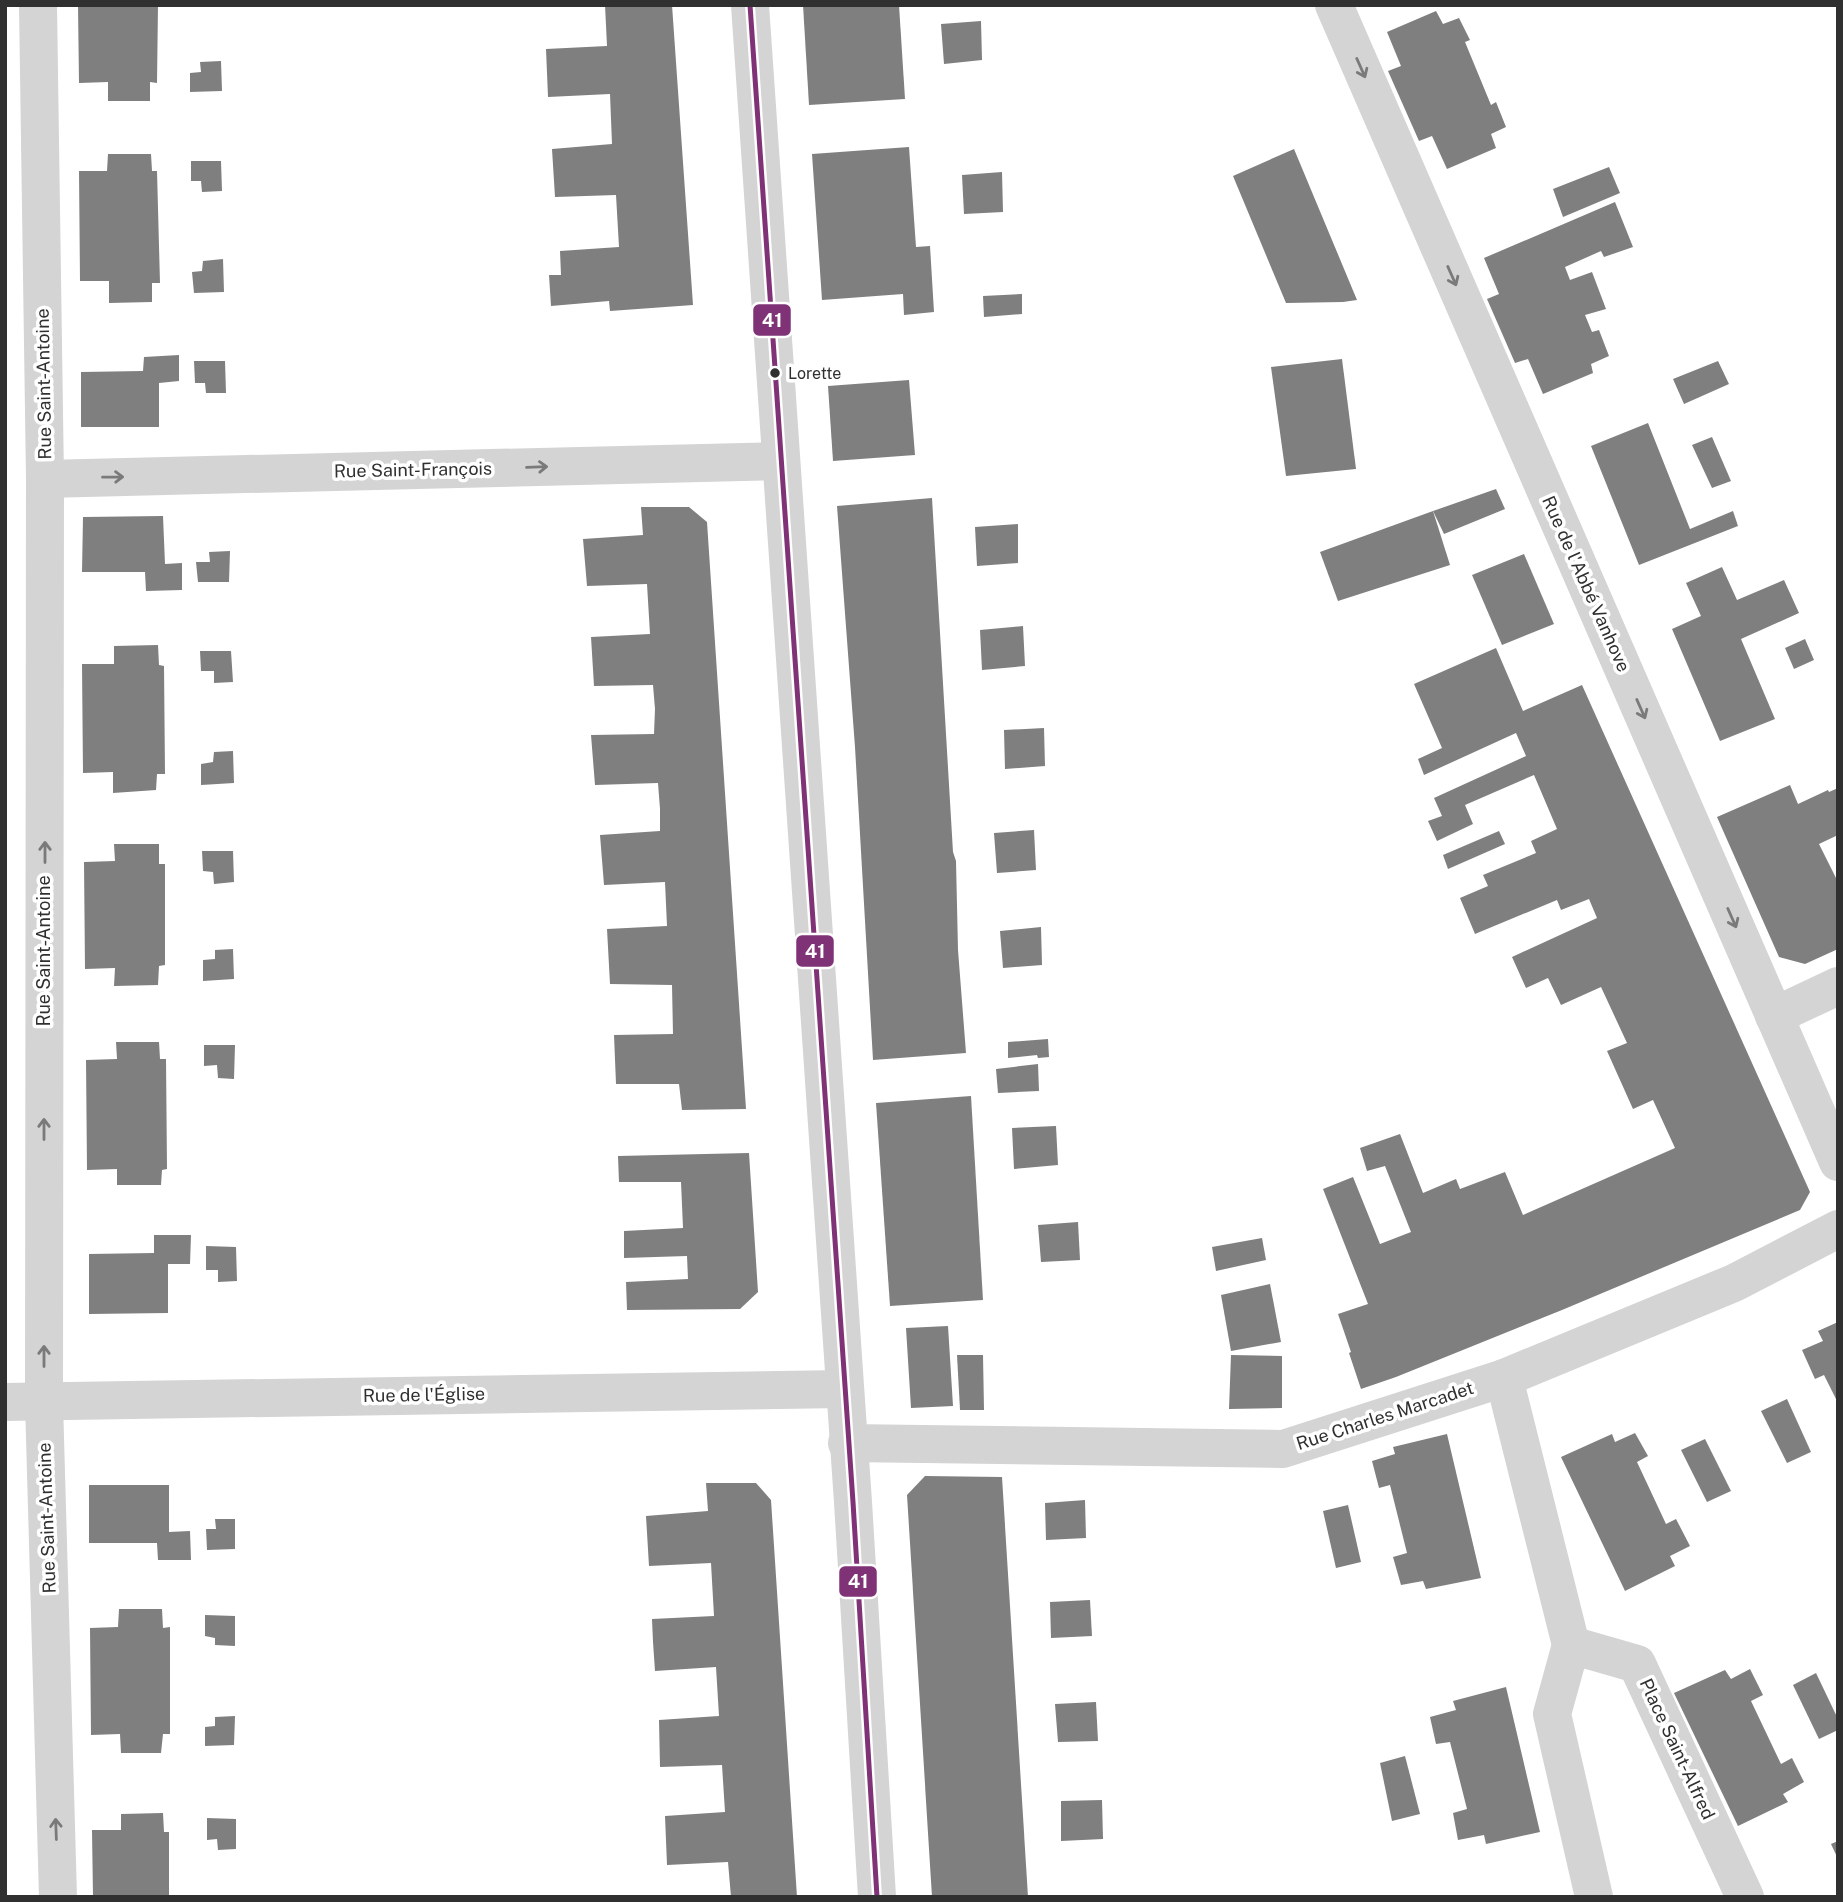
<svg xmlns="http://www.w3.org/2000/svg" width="1843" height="1902" font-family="'Public Sans',sans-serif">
	<rect width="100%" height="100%" fill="#fff"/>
	<g fill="#7f7f7f">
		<path d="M78 5H158L157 83 150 82V101H108V82L79 83Z"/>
		<path d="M605 5H672L693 305 610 311 609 301 551 306 549 275H561L560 251 619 247 616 195 555 197 552 149 612 144 610 94 548 97 546 49 607 46Z"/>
		<path d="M803 5H899L905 99 809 105Z"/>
		<path d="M1436 11 1443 24 1459 18 1470 40 1465 42 1491 105 1496 102 1506 127 1491 134 1496 148 1447 169 1432 136 1419 141 1388 71 1401 66 1387 32Z"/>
		<path d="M981 21 982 60 944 64 941 24Z"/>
		<path d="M221 61 222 91 190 92V73L201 72 200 62Z"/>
		<path d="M909 147 916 247 930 246 934 312 904 315 903 294 822 300 812 154Z"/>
		<path d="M1294 149 1357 300 1343 302 1286 303 1233 176Z"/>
		<path d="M108 154H151L152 171H157L160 283H152V302L109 303V281H80L79 171H107Z"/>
		<path d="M191 161H221L222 191 202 192 201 181H191Z"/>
		<path d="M1609 167 1620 193 1563 217 1553 189Z"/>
		<path d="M1002 172 1003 212 964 214 962 175Z"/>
		<path d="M1615 202 1633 247 1604 257 1601 251 1565 267 1570 280 1592 272 1606 309 1585 315 1592 332 1599 330 1609 356 1591 364 1593 373 1543 394 1528 359 1515 363 1487 299 1499 294 1484 258Z"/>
		<path d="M223 259 224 292 194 293 192 272 202 271 203 261Z"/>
		<path d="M1022 294V314L984 317 983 296Z"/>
		<path d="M179 355V381L159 383V427H81V372L143 371 144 357Z"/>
		<path d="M1342 359 1356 469 1286 476 1271 367Z"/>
		<path d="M194 361H225L226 393H206L205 383H195Z"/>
		<path d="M1718 361 1729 384 1684 404 1673 379Z"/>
		<path d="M909 380 915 455 833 461 828 386Z"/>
		<path d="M1648 423 1690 529 1733 511 1738 526 1639 565 1591 446Z"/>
		<path d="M1712 437 1731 481 1712 488 1692 445Z"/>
		<path d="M1496 489 1505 509 1444 534 1433 511Z"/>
		<path d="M932 498 953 852 956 861 958 950 966 1053 873 1060 855 747 837 506Z"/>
		<path d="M641 507H689L707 522 746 1109 682 1110 679 1084H616L614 1035 673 1034 672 985 610 984 607 929 667 926 665 882 604 885 600 835 660 831V809L658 783 595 785 591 735 654 734 655 709 653 685 594 686 591 637 650 634 647 584 587 586 583 539 643 535Z"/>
		<path d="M1433 511 1450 565 1338 601 1320 552Z"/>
		<path d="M163 516 165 564 182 563V590L146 591 145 572H82L83 517Z"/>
		<path d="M1018 524V563L977 566 975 527Z"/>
		<path d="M230 551 229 582H198L196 562H210L209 552Z"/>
		<path d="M1524 554 1554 624 1502 645 1472 575Z"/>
		<path d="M1722 567 1737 600 1784 580 1799 613 1741 639 1775 719 1720 741 1672 629 1701 616 1686 583Z"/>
		<path d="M1023 626 1025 666 982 670 980 630Z"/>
		<path d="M1805 639 1814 660 1794 669 1785 648Z"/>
		<path d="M158 645 159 665 164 666 165 774H157L156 790 113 793V772L83 773 82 664H114V646Z"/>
		<path d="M1496 648 1523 711 1582 685 1810 1192 1800 1210 1562 1310 1396 1377 1361 1389 1349 1353 1351 1352 1338 1314 1368 1304 1323 1189 1353 1177 1380 1244 1411 1232 1385 1166 1367 1171 1360 1148 1400 1134 1423 1193 1456 1179 1460 1189 1505 1172 1523 1215 1675 1148 1653 1100 1633 1109 1607 1051 1627 1043 1601 987 1561 1005 1548 978 1526 988 1512 957 1597 918 1589 899 1561 910 1557 900 1475 934 1460 898 1488 886 1483 875 1536 853 1531 841 1557 829 1534 775 1465 805 1473 824 1437 841 1428 821 1442 816 1434 798 1526 756 1516 733 1424 775 1418 759 1442 748 1414 684Z"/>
		<path d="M200 651H231L233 682 214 683V671H201Z"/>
		<path d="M1044 728 1045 766 1005 769 1004 730Z"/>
		<path d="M233 751 234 783 201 785V764L213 762 214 752Z"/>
		<path d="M1790 785 1798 804 1828 790 1829 792 1838 788V835L1819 844 1836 878 1838 877V949L1805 964 1779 957 1717 817Z"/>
		<path d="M1034 830 1036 870 997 873 994 833Z"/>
		<path d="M1499 831 1505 844 1448 869 1443 855Z"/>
		<path d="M114 844H159V864H165V965L159 966 158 985 114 986 115 968 85 969 84 862 115 861Z"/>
		<path d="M202 851H233L234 882 214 884 213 872 203 871Z"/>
		<path d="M1041 927 1042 965 1003 968 1000 931Z"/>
		<path d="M233 949 234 979 203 981V960L215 959V950Z"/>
		<path d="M1048 1039 1049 1057 1038 1058 1037 1055 1008 1058V1042Z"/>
		<path d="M116 1042H159L160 1059H166L167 1169 162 1170 161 1185H117V1169L87 1170 86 1060 117 1059Z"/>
		<path d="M204 1045H235L234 1079 218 1078 217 1065 204 1066Z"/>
		<path d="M1038 1064 1039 1091 998 1093 996 1069Z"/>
		<path d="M971 1096 983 1300 890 1306 876 1103Z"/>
		<path d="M1056 1126 1058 1165 1014 1169 1012 1128Z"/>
		<path d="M749 1153 758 1292 740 1309 627 1310 626 1282 688 1279 687 1256 624 1258V1231L683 1228 681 1182H619L618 1156Z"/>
		<path d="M1078 1222 1080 1260 1041 1262 1038 1225Z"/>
		<path d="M154 1235H191L190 1264H168V1313L89 1314V1254L154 1253Z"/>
		<path d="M1262 1238 1266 1260 1216 1271 1212 1247Z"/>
		<path d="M206 1246 236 1247 237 1281 218 1282V1270H206Z"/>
		<path d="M1270 1284 1281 1342 1231 1351 1221 1295Z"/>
		<path d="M1838 1322V1403L1824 1375 1815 1379 1802 1350 1823 1341 1818 1331Z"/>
		<path d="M948 1326 953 1406 911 1408 906 1328Z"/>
		<path d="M957 1355H983L984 1410H960Z"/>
		<path d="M1231 1355 1282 1356V1408L1229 1409Z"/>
		<path d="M1787 1399 1811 1452 1787 1463 1761 1411Z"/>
		<path d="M1635 1433 1648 1456 1637 1462 1666 1524 1676 1519 1690 1546 1670 1556 1675 1566 1625 1591 1561 1457 1612 1434 1615 1442Z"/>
		<path d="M1447 1434 1481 1578 1426 1589 1423 1581 1401 1585 1393 1557 1407 1553 1390 1485 1379 1488 1372 1461 1395 1454 1393 1447Z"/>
		<path d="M1705 1439 1731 1491 1707 1502 1681 1450Z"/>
		<path d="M925 1476 1002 1477 1028 1897H932L907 1495Z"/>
		<path d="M706 1483H756L771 1500 797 1897H731L728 1862 667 1865 665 1816 725 1812 722 1765 660 1767 659 1720 719 1716 716 1667 655 1671 653 1642 652 1619 714 1616 711 1563 649 1566 646 1516 708 1511Z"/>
		<path d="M89 1485H169V1532L190 1531 191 1560H158L157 1543H89Z"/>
		<path d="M1085 1500 1086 1538 1046 1540 1045 1503Z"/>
		<path d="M1348 1505 1361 1562 1336 1568 1323 1511Z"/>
		<path d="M215 1519H235V1549L207 1550 206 1529H216Z"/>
		<path d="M1090 1600 1092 1636 1051 1638 1050 1602Z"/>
		<path d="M119 1609H162L163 1628 170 1627V1734H163L161 1753H121L120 1734 91 1735 90 1628 118 1627Z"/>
		<path d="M205 1615 235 1616V1646L215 1645V1638L205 1636Z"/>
		<path d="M1750 1669 1763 1695 1751 1701 1781 1764 1792 1758 1804 1782 1783 1794 1788 1802 1738 1826 1674 1693 1725 1670 1731 1679Z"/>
		<path d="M1816 1673 1838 1719V1730L1819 1739 1793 1685Z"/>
		<path d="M1506 1687 1540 1832 1486 1844 1484 1835 1458 1840 1453 1813 1467 1809 1450 1742 1436 1744 1430 1717 1456 1710 1453 1701Z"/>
		<path d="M1096 1702 1098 1741 1058 1742 1055 1704Z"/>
		<path d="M235 1716 234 1745 205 1746V1727L215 1726V1717Z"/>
		<path d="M1405 1756 1420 1814 1392 1821 1380 1763Z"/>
		<path d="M1102 1800 1103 1839 1061 1841V1801Z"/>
		<path d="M163 1813 164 1832H169V1897H93L92 1830H121V1814Z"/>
		<path d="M207 1818 236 1819V1849L218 1850 217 1839 207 1840Z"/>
		<path d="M1838 1841V1859L1831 1844Z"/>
	</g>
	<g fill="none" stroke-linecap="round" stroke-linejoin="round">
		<g stroke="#d4d4d4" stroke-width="38">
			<path d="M38 5 45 479 44 1402 58 1897"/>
			<path d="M750 5 853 1502 877 1897"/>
			<path d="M1334 5 1838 1162"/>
			<path d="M45 479 781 461"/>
			<path d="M1774 1016 1838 986"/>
			<path d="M1504 1378 1571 1645"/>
			<path d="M5 1402 844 1389"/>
			<path d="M847 1443 1283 1449 1504 1378 1734 1283 1838 1229"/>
			<path d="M1594 1897 1552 1714 1571 1645 1637 1664 1745 1897"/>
		</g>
		<g stroke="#fff" stroke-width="10">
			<path id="bus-1" d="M750 5 853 1502 877 1897"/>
		</g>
		<use href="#bus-1" stroke="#7f3376" stroke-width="5"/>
	</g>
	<defs><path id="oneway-shaft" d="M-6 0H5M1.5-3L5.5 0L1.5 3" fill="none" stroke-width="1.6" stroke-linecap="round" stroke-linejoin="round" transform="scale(1.75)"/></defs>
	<g stroke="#7a7a7a">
		<use href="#oneway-shaft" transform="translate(1361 68) rotate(66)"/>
		<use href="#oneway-shaft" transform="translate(1452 276) rotate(66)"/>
		<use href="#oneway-shaft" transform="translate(537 467) rotate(-2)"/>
		<use href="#oneway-shaft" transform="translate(113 477) rotate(-1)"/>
		<use href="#oneway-shaft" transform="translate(1641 709) rotate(66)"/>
		<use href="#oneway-shaft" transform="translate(45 852) rotate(-90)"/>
		<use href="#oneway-shaft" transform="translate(1732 918) rotate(66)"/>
		<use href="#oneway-shaft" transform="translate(44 1129) rotate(-90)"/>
		<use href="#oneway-shaft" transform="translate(44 1356) rotate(-90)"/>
		<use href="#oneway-shaft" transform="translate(56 1829) rotate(-92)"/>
	</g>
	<circle fill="#303030" stroke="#fff" stroke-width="2.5" cx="775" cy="373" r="6"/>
	<g text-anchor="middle" stroke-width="7" stroke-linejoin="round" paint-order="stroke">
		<g font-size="16" fill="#303030" stroke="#fff" text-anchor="start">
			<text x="788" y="379">Lorette</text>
		</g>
		<g font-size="18" fill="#303030" stroke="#fff">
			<text transform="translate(44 384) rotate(-91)" y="6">Rue Saint-Antoine</text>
			<text transform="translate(413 470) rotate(-1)" y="6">Rue Saint-François</text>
			<text transform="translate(1586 584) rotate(66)" y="6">Rue de l'Abbé Vanhove</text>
			<text transform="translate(44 951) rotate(-90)" y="6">Rue Saint-Antoine</text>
			<text transform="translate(424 1395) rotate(-1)" y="6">Rue de l'Église</text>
			<text transform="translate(1385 1416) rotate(-18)" y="6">Rue Charles Marcadet</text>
			<text transform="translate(47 1518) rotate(-92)" y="6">Rue Saint-Antoine</text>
			<text transform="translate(1677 1749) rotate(65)" y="6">Place Saint-Alfred</text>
		</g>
	</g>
	<g stroke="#fff" stroke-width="2.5">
		<rect x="752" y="303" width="40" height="34" rx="7" fill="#7f3376"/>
		<rect x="795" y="934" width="40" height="34" rx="7" fill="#7f3376"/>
		<rect x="838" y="1565" width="40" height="33" rx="7" fill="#7f3376"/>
	</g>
	<g font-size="19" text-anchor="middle" font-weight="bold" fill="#fff">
		<text x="772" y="327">41</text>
		<text x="815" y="958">41</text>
		<text x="858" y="1588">41</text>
	</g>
	<rect width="1843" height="1902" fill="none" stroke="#303030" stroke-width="14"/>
</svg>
